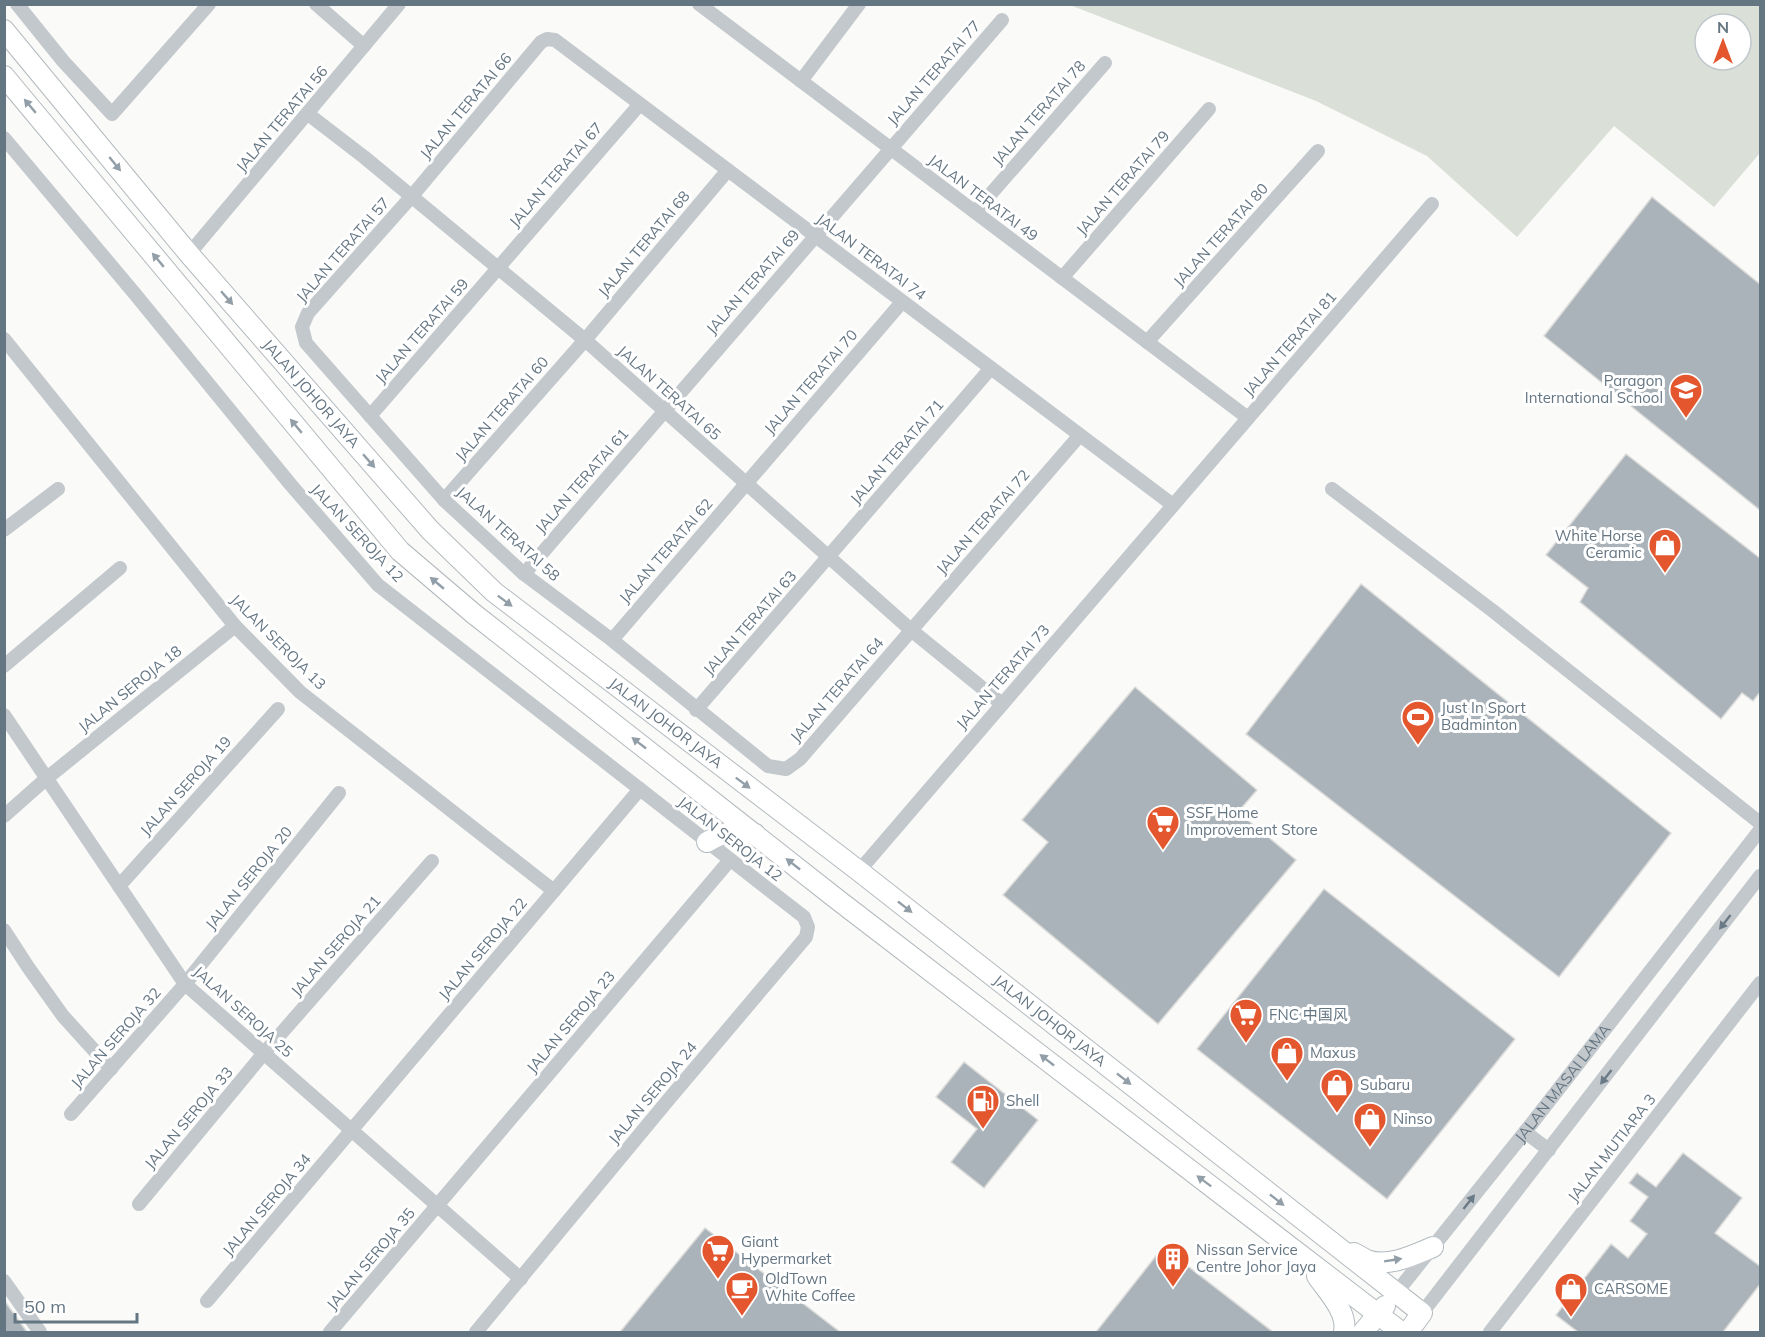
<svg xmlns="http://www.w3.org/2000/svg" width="1765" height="1337" font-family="Mulish,'Noto Sans SC',sans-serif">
	<rect width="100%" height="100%" fill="#fafaf8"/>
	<path fill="#dadfd7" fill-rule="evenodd" d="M1070 5H1760V153L1714 207 1614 126 1517 237 1427 156 1316 101ZM1705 24H1741V60H1705Z"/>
	<g fill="#aab3b9" stroke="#dcdcda" stroke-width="1.5">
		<path d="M1652 197 1761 285V511L1544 336Z"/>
		<path d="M1626 454 1761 559V691L1753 701 1742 693 1721 719 1580 602 1588 588 1546 555Z"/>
		<path d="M1361 584 1671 833 1559 977 1246 734Z"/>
		<path d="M1135 687 1257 790 1238 812 1296 860 1158 1024 1003 895 1048 842 1022 820Z"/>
		<path d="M1324 889 1515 1039 1387 1199 1197 1049Z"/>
		<path d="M964 1062 1038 1120 984 1188 951 1162 977 1129 936 1097Z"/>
		<path d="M1683 1153 1742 1198 1715 1233 1761 1267V1283L1723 1332H1578L1556 1315 1611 1244 1628 1258 1647 1234 1630 1221 1648 1197 1629 1183 1637 1173 1656 1187Z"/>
		<path d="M705 1228 840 1332H620Z"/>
		<path d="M1163 1247 1273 1332H1096Z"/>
		<path d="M4 1300 27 1332H4Z"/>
	</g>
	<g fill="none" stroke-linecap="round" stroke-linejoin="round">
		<g stroke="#b3babf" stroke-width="22">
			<g id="secondary">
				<path id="s2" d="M4 30 189 254 430 530 494 592 859 871 1422 1313 1408 1332"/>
				<path d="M4 76 400 551 474 614 838 900 1401 1332"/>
				<path d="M707 842C727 830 733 831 755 834"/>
				<path d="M1354 1253C1358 1255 1363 1258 1367 1260 1388 1268 1414 1255 1433 1247"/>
				<path d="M1317 1276C1328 1292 1348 1312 1344 1332"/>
				<path d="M1363 1332 1385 1306"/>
			</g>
		</g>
		<g stroke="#c3c8cc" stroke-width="14">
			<path d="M17 4 63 61 112 114 209 4"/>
			<path d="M316 4 364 46"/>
			<path d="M699 4 1248 418"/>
			<path d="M801 81 859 4"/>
			<path d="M308 114 364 157 585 340 911 630 1002 704"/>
			<path d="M4 138 135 294 291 485 378 585 804 917 808 927 806 937 669 1099 476 1332"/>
			<path d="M975 212 1105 63"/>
			<path d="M189 254 399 4"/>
			<path d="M1062 278 1209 109"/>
			<path d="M4 339 235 626 300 692 554 891"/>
			<path d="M1147 342 1318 151"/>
			<path d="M370 416 640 104"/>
			<path d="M1080 435 800 759 786 769 768 766 612 640 524 574 444 500 306 343 302 327 308 313 412 196 541 42 547 39 555 40C761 195 967 350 1173 505"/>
			<path d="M1332 489 1493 611 1760 823"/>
			<path d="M444 500 585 340 728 170"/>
			<path d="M4 530 58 489"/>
			<path d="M524 574 1002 20"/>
			<path d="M612 640 902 302"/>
			<path d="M4 666 120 568"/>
			<path d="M696 710 991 368"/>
			<path d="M4 715 185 984 521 1279"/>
			<path d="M4 816 47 778 235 626"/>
			<path d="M859 871 1432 204"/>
			<path d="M119 886 278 709"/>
			<path d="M4 930 28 967 63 1016 111 1069"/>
			<path d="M71 1114 185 984 339 793"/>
			<path d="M1525 1132 1549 1150"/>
			<path d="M139 1204 264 1053 432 861"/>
			<path d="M4 1281 40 1332"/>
			<path id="s1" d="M1396 1293 1525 1132 1760 830"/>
			<path d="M207 1301 640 789"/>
			<path d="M1422 1313 1760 876"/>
			<path d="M330 1332 730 860"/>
			<path d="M1490 1332 1760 983"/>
		</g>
		<use href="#secondary" stroke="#fff" stroke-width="20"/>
	</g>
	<defs><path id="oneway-solid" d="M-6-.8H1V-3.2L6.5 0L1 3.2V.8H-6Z" transform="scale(1.5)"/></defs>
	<g fill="#939fa8">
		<use href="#oneway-solid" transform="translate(30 106) rotate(-130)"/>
		<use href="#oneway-solid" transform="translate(115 164) rotate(51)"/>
		<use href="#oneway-solid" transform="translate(158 260) rotate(-130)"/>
		<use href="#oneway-solid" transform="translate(227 298) rotate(49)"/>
		<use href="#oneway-solid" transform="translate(296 426) rotate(-130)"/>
		<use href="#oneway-solid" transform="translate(369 461) rotate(49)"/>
		<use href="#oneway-solid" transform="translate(437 583) rotate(-140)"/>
		<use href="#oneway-solid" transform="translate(505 601) rotate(37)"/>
		<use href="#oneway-solid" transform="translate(639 743) rotate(-142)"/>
		<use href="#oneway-solid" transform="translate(743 783) rotate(37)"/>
		<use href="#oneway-solid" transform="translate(793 864) rotate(-142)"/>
		<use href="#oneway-solid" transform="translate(905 907) rotate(38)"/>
		<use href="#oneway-solid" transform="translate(1047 1060) rotate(-142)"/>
		<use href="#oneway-solid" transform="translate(1124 1079) rotate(38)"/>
		<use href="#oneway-solid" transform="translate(1204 1181) rotate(-143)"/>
		<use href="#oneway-solid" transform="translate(1277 1200) rotate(38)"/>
		<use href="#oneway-solid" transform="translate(1393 1260) rotate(-9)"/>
	</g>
	<g fill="#6a7a87">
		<use href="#oneway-solid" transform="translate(1725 922) rotate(128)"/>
		<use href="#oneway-solid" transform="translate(1606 1077) rotate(128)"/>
		<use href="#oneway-solid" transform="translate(1469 1202) rotate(-52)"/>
	</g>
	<defs>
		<g id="school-pin" transform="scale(1.725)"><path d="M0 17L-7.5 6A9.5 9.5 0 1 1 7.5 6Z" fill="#e4572e" stroke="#fff"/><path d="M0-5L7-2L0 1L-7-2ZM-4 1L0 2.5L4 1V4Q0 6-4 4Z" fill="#fff"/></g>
		<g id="shop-pin" transform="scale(1.725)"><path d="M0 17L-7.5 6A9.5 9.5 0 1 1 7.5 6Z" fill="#e4572e" stroke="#fff"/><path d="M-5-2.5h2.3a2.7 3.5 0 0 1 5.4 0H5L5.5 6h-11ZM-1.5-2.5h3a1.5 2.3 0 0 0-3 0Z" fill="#fff"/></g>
		<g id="stadium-pin" transform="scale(1.725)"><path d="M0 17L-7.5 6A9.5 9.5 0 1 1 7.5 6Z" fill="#e4572e" stroke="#fff"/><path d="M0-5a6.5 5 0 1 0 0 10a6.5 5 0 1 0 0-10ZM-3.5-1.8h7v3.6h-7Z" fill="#fff"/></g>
		<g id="supermarket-pin" transform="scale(1.725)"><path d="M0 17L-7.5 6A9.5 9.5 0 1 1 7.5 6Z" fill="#e4572e" stroke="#fff"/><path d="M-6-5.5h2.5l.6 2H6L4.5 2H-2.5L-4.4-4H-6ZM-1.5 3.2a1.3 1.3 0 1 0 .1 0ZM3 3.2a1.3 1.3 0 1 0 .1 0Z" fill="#fff"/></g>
		<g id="fuel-pin" transform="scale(1.725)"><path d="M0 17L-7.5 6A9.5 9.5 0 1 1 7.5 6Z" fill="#e4572e" stroke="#fff"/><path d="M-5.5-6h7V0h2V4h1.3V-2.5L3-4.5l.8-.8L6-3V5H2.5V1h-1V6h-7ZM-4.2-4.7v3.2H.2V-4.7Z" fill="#fff"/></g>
		<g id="building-pin" transform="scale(1.725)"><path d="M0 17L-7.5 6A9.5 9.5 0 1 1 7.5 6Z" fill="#e4572e" stroke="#fff"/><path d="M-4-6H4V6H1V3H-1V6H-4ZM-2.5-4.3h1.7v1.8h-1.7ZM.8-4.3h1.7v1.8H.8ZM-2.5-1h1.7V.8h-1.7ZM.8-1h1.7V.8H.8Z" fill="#fff"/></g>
		<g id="cafe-pin" transform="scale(1.725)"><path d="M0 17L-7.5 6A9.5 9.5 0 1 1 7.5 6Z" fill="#e4572e" stroke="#fff"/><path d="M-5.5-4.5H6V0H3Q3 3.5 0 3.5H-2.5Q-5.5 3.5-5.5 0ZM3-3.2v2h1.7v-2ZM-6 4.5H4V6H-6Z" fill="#fff"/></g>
	</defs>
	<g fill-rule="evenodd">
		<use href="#school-pin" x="1686" y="390"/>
		<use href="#shop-pin" x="1665" y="545"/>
		<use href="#stadium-pin" x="1418" y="717"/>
		<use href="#supermarket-pin" x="1163" y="822"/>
		<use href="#supermarket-pin" x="1246" y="1015"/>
		<use href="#shop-pin" x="1287" y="1053"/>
		<use href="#shop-pin" x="1337" y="1085"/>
		<use href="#fuel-pin" x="983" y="1101"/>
		<use href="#shop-pin" x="1370" y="1119"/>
		<use href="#supermarket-pin" x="718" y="1251"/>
		<use href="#building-pin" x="1173" y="1259"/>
		<use href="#cafe-pin" x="742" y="1288"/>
		<use href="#shop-pin" x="1571" y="1289"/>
	</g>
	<g text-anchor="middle" stroke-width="6" stroke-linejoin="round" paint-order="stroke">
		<g font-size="15" fill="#657683" stroke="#fff">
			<text transform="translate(934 73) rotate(-49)" y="5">JALAN TERATAI 77</text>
			<text transform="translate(466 106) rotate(-50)" y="5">JALAN TERATAI 66</text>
			<text transform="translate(1039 113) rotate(-49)" y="5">JALAN TERATAI 78</text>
			<text transform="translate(282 119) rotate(-50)" y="5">JALAN TERATAI 56</text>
			<text transform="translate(556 175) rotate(-49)" y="5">JALAN TERATAI 67</text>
			<text transform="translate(1123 183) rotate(-49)" y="5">JALAN TERATAI 79</text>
			<text transform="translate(983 198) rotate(37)" y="5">JALAN TERATAI 49</text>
			<text transform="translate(1221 235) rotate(-48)" y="5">JALAN TERATAI 80</text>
			<text transform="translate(644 244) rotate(-50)" y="5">JALAN TERATAI 68</text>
			<text transform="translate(343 250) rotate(-49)" y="5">JALAN TERATAI 57</text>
			<text transform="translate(871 257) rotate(37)" y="5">JALAN TERATAI 74</text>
			<text transform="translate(753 282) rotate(-49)" y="5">JALAN TERATAI 69</text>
			<text transform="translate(422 331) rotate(-49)" y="5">JALAN TERATAI 59</text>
			<text transform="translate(1290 344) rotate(-49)" y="5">JALAN TERATAI 81</text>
			<text transform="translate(811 382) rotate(-49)" y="5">JALAN TERATAI 70</text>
			<text dy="5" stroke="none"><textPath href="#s2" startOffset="476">JALAN JOHOR JAYA</textPath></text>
			<text transform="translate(669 393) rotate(42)" y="5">JALAN TERATAI 65</text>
			<text transform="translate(502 409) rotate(-49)" y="5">JALAN TERATAI 60</text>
			<text transform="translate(897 452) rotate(-49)" y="5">JALAN TERATAI 71</text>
			<text transform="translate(582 481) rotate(-49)" y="5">JALAN TERATAI 61</text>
			<text transform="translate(983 522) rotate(-49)" y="5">JALAN TERATAI 72</text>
			<text transform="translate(357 533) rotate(47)" y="5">JALAN SEROJA 12</text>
			<text transform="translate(508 534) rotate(42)" y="5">JALAN TERATAI 58</text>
			<text transform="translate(666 551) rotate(-49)" y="5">JALAN TERATAI 62</text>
			<text transform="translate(750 623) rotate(-49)" y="5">JALAN TERATAI 63</text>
			<text transform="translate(278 642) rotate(45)" y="5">JALAN SEROJA 13</text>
			<text transform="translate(1003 677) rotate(-49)" y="5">JALAN TERATAI 73</text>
			<text transform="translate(130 689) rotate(-39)" y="5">JALAN SEROJA 18</text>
			<text transform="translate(837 690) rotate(-49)" y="5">JALAN TERATAI 64</text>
			<text dy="5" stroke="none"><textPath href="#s2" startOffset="962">JALAN JOHOR JAYA</textPath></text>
			<text transform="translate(186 786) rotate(-48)" y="5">JALAN SEROJA 19</text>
			<text transform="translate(730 839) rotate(38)" y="5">JALAN SEROJA 12</text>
			<text transform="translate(249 878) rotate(-51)" y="5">JALAN SEROJA 20</text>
			<text transform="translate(336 946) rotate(-49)" y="5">JALAN SEROJA 21</text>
			<text transform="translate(483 949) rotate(-50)" y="5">JALAN SEROJA 22</text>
			<text transform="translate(243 1012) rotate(42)" y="5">JALAN SEROJA 25</text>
			<text dy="5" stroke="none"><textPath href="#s2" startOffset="1448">JALAN JOHOR JAYA</textPath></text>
			<text transform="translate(571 1022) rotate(-50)" y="5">JALAN SEROJA 23</text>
			<text transform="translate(116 1038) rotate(-49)" y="5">JALAN SEROJA 32</text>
			<text dy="5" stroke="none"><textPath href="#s1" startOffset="268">JALAN MASAI LAMA</textPath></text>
			<text transform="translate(653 1093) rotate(-50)" y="5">JALAN SEROJA 24</text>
			<text transform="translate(189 1118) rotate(-50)" y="5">JALAN SEROJA 33</text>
			<text transform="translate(1612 1148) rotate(-52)" y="5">JALAN MUTIARA 3</text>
			<text transform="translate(267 1205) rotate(-50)" y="5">JALAN SEROJA 34</text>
			<text transform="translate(371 1259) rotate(-50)" y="5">JALAN SEROJA 35</text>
		</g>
		<g font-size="15" fill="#657683" stroke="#fff" text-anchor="start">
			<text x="1663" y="386" text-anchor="end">Paragon<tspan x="1663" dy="17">International School</tspan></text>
			<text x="1642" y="541" text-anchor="end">White Horse<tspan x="1642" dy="17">Ceramic</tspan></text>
			<text x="1441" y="713">Just In Sport<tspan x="1441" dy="17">Badminton</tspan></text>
			<text x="1186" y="818">SSF Home<tspan x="1186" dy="17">Improvement Store</tspan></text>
			<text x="1269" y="1020">FNC 中国风</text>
			<text x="1310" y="1058">Maxus</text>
			<text x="1360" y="1090">Subaru</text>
			<text x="1006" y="1106">Shell</text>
			<text x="1393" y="1124">Ninso</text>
			<text x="741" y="1247">Giant<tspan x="741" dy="17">Hypermarket</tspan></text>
			<text x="1196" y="1255">Nissan Service<tspan x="1196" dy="17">Centre Johor Jaya</tspan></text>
			<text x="765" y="1284">OldTown<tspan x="765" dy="17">White Coffee</tspan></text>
			<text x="1594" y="1294">CARSOME</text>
		</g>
	</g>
	<rect width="1765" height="1337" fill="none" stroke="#657683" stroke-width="12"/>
	<g transform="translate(1723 42)"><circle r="28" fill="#ffffff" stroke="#c1c8cd" stroke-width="1.5"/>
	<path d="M0-4.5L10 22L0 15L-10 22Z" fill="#e4572e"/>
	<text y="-9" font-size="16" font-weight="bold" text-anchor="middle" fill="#657683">N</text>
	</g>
	<path d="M15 1313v9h122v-9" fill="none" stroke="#657683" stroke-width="3"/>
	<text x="24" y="1313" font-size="18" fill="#657683" stroke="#ffffff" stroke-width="4.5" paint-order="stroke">50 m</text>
</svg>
